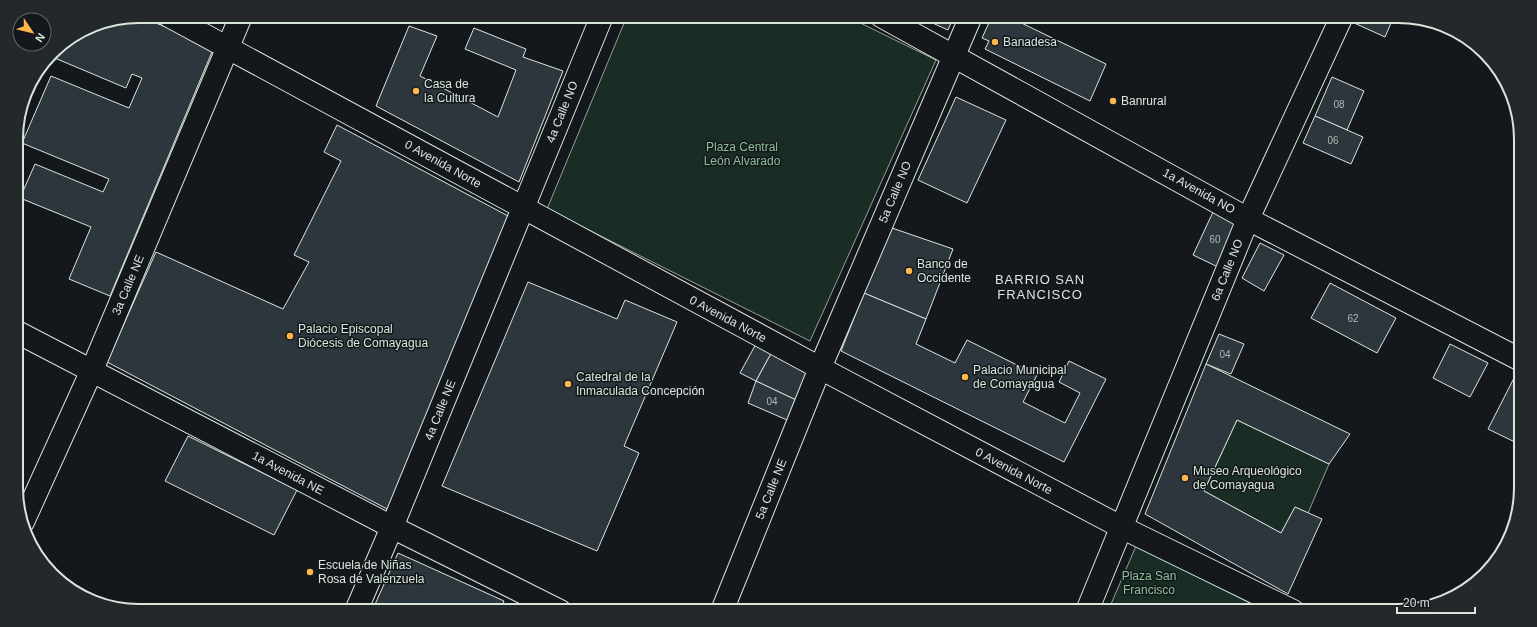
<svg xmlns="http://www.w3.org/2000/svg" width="1537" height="627" font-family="Arial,sans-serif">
	<rect width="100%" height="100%" fill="#14181c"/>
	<g fill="#1a2d24" stroke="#939e99">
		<path d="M627 16H846L936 60 810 341 547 209Z"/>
		<path d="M1237 420 1329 464 1308 513 1295 507 1281 533 1204 491Z"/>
		<path d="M1136 546 1266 611H1108Z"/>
	</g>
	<g fill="#2c363c" stroke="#d8e6dc">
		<path d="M139 16 214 47 110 296 69 279 91 227 20 198 35 164 103 192 109 179 22 143 51 76 129 108 142 78 132 74 126 88 50 56 58 47 92 25Z"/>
		<path d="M917 16H954L948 30Z"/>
		<path d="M992 16H1007L1106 64 1090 101 985 49 989 41 982 38Z"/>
		<path d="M1355 16H1394L1385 37 1352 22Z"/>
		<path d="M409 26 437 36 420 76 498 117 516 70 465 49 474 28 526 49 523 57 563 71 519 182 376 106Z"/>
		<path d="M1332 77 1364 91 1347 130 1315 116Z"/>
		<path d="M956 97 1006 120 967 203 918 180Z"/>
		<path d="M1315 116 1363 137 1351 164 1303 143Z"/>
		<path d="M337 125 510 217 389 510 107 362 156 252 283 309 309 262 294 255 341 161 324 152Z"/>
		<path d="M1213 212 1238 224 1218 267 1193 255Z"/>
		<path d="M892 228 953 249 926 319 864 293Z"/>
		<path d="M1260 243 1284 255 1264 291 1242 278Z"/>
		<path d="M528 282 617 319 625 300 677 322 624 446 639 453 597 551 442 486Z"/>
		<path d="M1330 283 1396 318 1377 353 1311 318Z"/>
		<path d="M864 293 926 319 916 344 955 363 967 340 1037 375 1023 402 1065 423 1080 393 1059 382 1069 361 1106 379 1064 462 841 351Z"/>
		<path d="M1219 334 1244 344 1231 374 1206 364Z"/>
		<path d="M757 342 773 350 756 381 740 373Z"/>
		<path d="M1450 344 1488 363 1470 397 1433 378Z"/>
		<path d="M773 350 811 370 796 400 756 381Z"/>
		<path d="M1206 364 1350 434 1329 464 1237 420 1204 491 1281 533 1295 507 1322 519 1288 594 1145 514Z"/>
		<path d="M1514 378 1521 381V445L1488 429Z"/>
		<path d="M756 381 796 400 787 420 748 403Z"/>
		<path d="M188 436 297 490 274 535 165 481Z"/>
		<path d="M398 553 504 601 500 611H372Z"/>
	</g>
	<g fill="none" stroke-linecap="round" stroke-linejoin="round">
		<g stroke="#d8e6dc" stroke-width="24">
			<g id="street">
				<path d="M169 16 820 368 1121 527 1293 611"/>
				<path d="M881 16 1248 219 1521 360"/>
				<path d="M722 611 820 368 971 16"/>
				<path d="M1087 611 1248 219 1342 16"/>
			</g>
		</g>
		<g stroke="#d8e6dc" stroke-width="24">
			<g id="secondary">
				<path d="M17 332 392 527 560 611"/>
				<path d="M23 522 92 370 241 16"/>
				<path d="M356 611 392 527 602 16"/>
			</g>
		</g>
		<use href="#street" stroke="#14181c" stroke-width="22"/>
		<use href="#secondary" stroke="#14181c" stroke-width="22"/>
	</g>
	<g fill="#ffb74d" stroke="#14181c" stroke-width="1.5">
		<circle cx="995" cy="42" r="4"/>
		<circle cx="416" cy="91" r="4"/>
		<circle cx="1113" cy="101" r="4"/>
		<circle cx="909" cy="271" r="4"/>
		<circle cx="290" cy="336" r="4"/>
		<circle cx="965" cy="377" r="4"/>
		<circle cx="568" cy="384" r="4"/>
		<circle cx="1185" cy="478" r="4"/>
		<circle cx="310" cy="572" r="4"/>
	</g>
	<g text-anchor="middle" stroke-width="3" stroke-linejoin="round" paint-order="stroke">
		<g font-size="10" fill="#adbab4">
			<text x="1339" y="108">08</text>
			<text x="1333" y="144">06</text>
			<text x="1215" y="243">60</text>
			<text x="1353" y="322">62</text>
			<text x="1225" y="358">04</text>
			<text x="772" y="405">04</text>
		</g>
		<g font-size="12" fill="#d8e6dc" stroke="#14181c" text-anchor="start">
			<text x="1003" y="46">Banadesa</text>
			<text x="424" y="88">Casa de<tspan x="424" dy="14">la Cultura</tspan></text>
			<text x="1121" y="105">Banrural</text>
			<text x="917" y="268">Banco de<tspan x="917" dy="14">Occidente</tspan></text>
			<text x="298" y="333">Palacio Episcopal<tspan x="298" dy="14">Diócesis de Comayagua</tspan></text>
			<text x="973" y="374">Palacio Municipal<tspan x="973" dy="14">de Comayagua</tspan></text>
			<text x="576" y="381">Catedral de la<tspan x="576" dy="14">Inmaculada Concepción</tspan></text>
			<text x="1193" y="475">Museo Arqueológico<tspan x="1193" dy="14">de Comayagua</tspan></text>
			<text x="318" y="569">Escuela de Niñas<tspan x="318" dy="14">Rosa de Valenzuela</tspan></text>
		</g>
		<g font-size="12" fill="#d8e6dc" stroke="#14181c">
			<text transform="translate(562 112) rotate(-68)" y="4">4a Calle NO</text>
			<text transform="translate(443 164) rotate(29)" y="4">0 Avenida Norte</text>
			<text transform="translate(1199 191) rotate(29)" y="4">1a Avenida NO</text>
			<text transform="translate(895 192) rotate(-67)" y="4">5a Calle NO</text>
			<text transform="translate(1227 270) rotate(-68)" y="4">6a Calle NO</text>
			<text transform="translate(128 285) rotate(-67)" y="4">3a Calle NE</text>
			<text transform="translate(728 319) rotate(28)" y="4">0 Avenida Norte</text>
			<text transform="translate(440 410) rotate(-68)" y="4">4a Calle NE</text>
			<text transform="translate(1014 471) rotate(28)" y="4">0 Avenida Norte</text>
			<text transform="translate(288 473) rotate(28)" y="4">1a Avenida NE</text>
			<text transform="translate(771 489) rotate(-68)" y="4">5a Calle NE</text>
		</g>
		<g font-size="12" fill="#8ac095" stroke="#14181c">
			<text x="742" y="151">Plaza Central<tspan x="742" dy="14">León Alvarado</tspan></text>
			<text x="1149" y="580">Plaza San<tspan x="1149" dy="14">Francisco</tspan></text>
		</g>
		<g font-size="13" letter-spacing="1" fill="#d8e6dc" stroke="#14181c">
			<text x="1040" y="284">BARRIO SAN<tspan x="1040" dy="15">FRANCISCO</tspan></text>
		</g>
	</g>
	<path d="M0 0H1537V627H0ZM139 23H1398A116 116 0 0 1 1514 139V488A116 116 0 0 1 1398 604H139A116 116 0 0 1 23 488V139A116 116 0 0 1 139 23Z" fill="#24282b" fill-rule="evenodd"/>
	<path fill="none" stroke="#d8e6dc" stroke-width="2" d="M139 23H1398A116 116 0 0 1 1514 139V488A116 116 0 0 1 1398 604H139A116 116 0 0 1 23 488V139A116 116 0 0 1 139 23Z"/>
	<g transform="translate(32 32) rotate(125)"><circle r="19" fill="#14181c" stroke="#626a69"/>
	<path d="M0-3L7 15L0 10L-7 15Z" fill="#ffb74d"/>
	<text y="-6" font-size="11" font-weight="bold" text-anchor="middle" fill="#d8e6dc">N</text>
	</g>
	<path d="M1397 607v6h78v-6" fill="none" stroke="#d8e6dc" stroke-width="2"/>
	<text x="1403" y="607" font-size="12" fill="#d8e6dc" stroke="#14181c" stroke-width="3" paint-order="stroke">20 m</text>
</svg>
